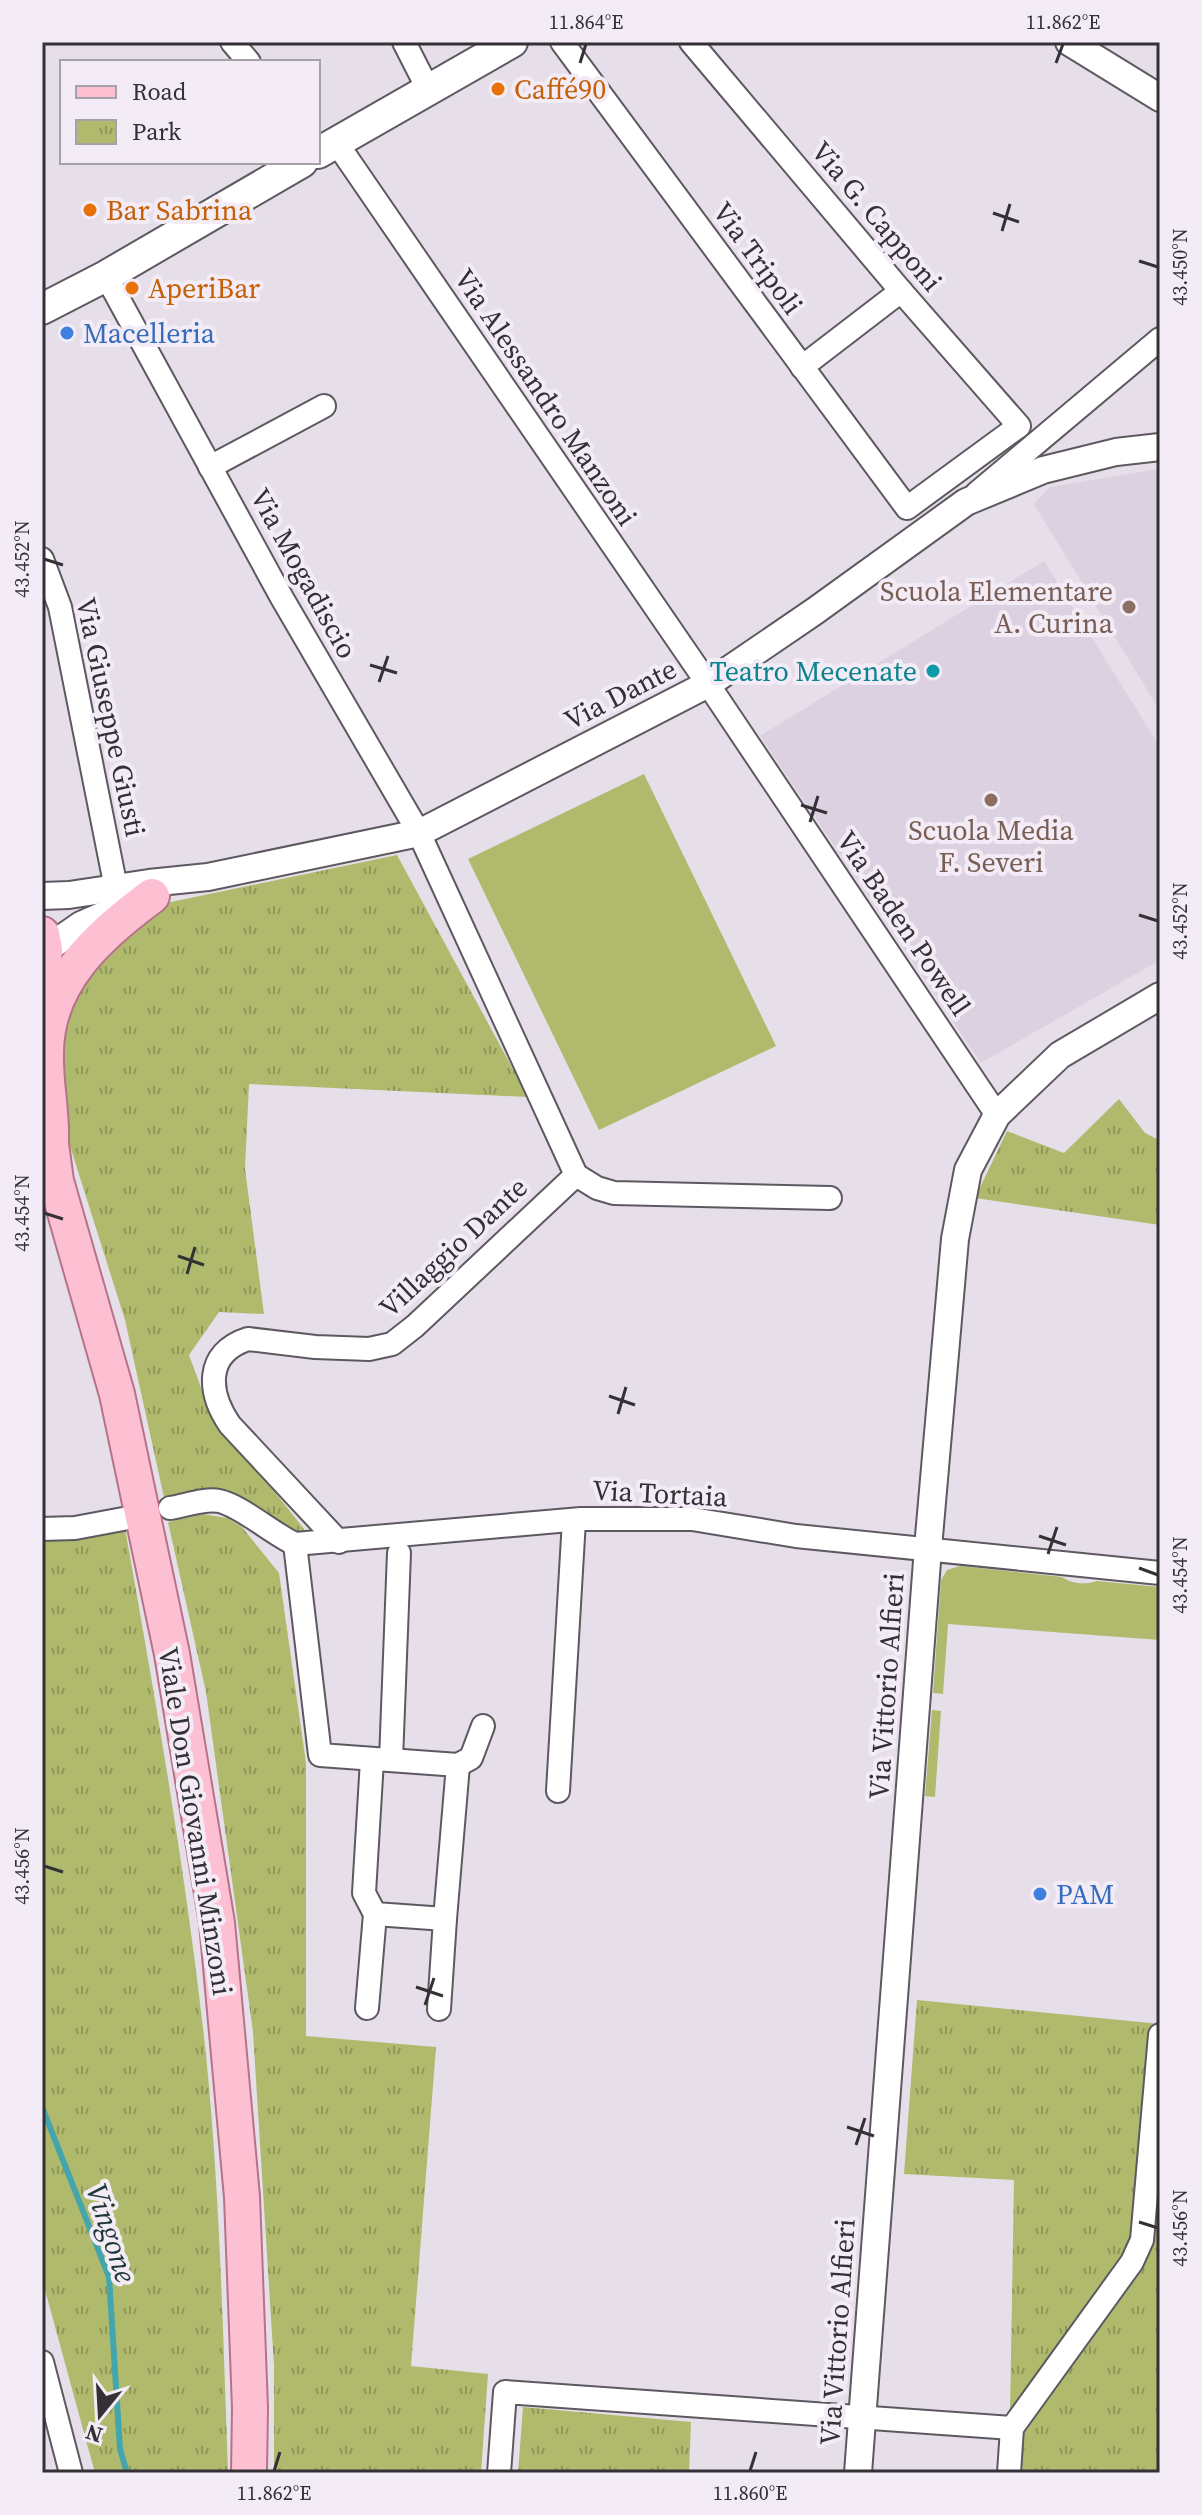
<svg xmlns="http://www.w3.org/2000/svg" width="1202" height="2515" font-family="'Source Serif 4',serif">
	<defs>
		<pattern id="park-tufts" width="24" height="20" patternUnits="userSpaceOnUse" patternTransform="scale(2)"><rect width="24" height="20" fill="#afba6d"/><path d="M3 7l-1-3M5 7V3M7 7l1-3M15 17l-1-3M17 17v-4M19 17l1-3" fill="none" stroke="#8f985a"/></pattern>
	</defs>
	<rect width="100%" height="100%" fill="#e6dfe9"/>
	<g fill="#dcd1e0">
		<path d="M1160 469V711L1034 504 1050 487Z"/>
		<path d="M1044 561 1160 747V960L981 1063 760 736Z"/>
	</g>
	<g fill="#afba6d">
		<path d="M644 774 776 1046 599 1130 468 859Z"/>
		<path d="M960 1566 1062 1577C1072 1584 1086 1585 1097 1581L1160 1587V1640L948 1624 943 1694 933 1693 941 1580 947 1570Z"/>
		<path d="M932 1710 941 1711 935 1797 925 1796Z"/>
	</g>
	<g fill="url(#park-tufts)">
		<path d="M397 855 528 1097 249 1084 245 1169 264 1314 219 1312 189 1355 209 1409 304 1529 300 1536 217 1493 165 1502 125 1320 58 1108 54 1053 86 963 166 903Z"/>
		<path d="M1119 1099 1145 1133 1157 1139 1160 1138V1225L975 1198 1007 1131 1064 1153Z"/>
		<path d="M203 1514 227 1518 242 1527 279 1573 306 1763V2036L436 2047 411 2366 488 2374 481 2473H274V2366L253 2032 206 1692 168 1522Z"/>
		<path d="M125 1528C156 1703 187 1878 206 2055 220 2194 223 2334 228 2473H95L42 2279V1535Z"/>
		<path d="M917 2000 1160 2024 1146 2217 1160 2218V2473H1009L1014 2180 904 2174Z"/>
		<path d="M523 2407 691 2422 689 2473H518Z"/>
	</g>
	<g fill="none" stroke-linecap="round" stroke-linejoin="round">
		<path stroke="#44a5ac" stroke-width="6" d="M42 2107 109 2277 120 2449 127 2473"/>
		<g stroke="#5e5861" stroke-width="26">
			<g id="minor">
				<path d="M232 42 249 62"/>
				<path d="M404 42 428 89"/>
				<path d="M562 42 907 508 1019 426 901 291 691 42"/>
				<path d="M336 142 708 684 997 1115"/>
				<path d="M106 276 282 598 419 833 576 1175 415 1326 392 1344 369 1349 315 1347 248 1339C204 1353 208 1393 230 1425L339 1542"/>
				<path d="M802 367 901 291"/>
				<path d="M210 467 324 406"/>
				<path d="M977 493 1160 339"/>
				<path d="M42 559 60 607 116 888"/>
				<path d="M576 1175 597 1188 614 1193 830 1198"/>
				<path d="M170 1508C184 1506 205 1498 219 1501 240 1505 273 1534 295 1544L581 1519H692L796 1536 1160 1573"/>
				<path d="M42 1529 75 1528 123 1519"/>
				<path d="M295 1544 320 1755 458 1765 445 1919 375 1914 364 1893 372 1760"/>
				<path d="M391 1760 399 1553"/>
				<path d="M458 1765 471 1758 483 1726"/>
				<path d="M558 1791 574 1520"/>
				<path d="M367 2008 375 1914"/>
				<path d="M439 2009 445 1919"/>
				<path d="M42 2362 71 2473"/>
				<path d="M499 2473 505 2392 1012 2428 1132 2262 1142 2240 1160 2035"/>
				<path d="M1009 2473 1012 2428"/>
			</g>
		</g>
		<g stroke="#5e5861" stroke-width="30">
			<g id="tertiary">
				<path d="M1069 42 1160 98"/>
				<path d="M42 896 69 895 149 883 208 877 419 833 708 684 815 611 966 502 1043 470 1116 452 1160 447"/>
				<path d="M45 950 81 925 129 904"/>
				<path d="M858 2473 928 1548 955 1239 968 1170 997 1115 1060 1055 1160 996"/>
			</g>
		</g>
		<g stroke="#5e5861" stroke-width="34">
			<g id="secondary">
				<path d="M318 153 512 42"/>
				<path d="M42 309 106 276 302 162"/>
			</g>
		</g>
		<g stroke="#b57388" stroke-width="38">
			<g id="primary">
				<path d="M42 934 45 950 42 971"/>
				<path d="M42 1117 51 1144 56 1181 117 1394 172 1654 217 1923 242 2197 250 2408 249 2473"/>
				<path d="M51 1139C52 1110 45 1083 46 1053 46 982 99 935 152 896"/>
			</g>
		</g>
		<use href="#minor" stroke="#fff" stroke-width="22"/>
		<use href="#tertiary" stroke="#fff" stroke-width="26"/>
		<use href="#secondary" stroke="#fff" stroke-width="30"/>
		<use href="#primary" stroke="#fdc0d3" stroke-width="34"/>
	</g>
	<path fill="none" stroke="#333135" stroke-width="3" d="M580 63 586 44M1056 63 1063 44M993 213 1019 222M1002 231 1010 204M1139 261 1158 267M44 559 63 565M370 665 397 673M379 682 388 656M801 805 827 813M810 822 818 796M1139 915 1158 921M44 1213 63 1219M178 1256 204 1265M187 1274 195 1247M609 1396 635 1405M618 1414 626 1387M1039 1536 1066 1545M1048 1554 1057 1527M1139 1568 1158 1575M44 1866 63 1872M416 1987 443 1996M425 2005 434 1978M847 2127 874 2136M856 2145 865 2118M1139 2222 1158 2228M274 2471 280 2452M750 2471 756 2452"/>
	<g fill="#e8710a" stroke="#f3ecf6" stroke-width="3">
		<circle cx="498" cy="89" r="8"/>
		<circle cx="90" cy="210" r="8"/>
		<circle cx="132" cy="288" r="8"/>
	</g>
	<g fill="#3f7fe0" stroke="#f3ecf6" stroke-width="3">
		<circle cx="67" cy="333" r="8"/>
		<circle cx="1040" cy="1894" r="8"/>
	</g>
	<g fill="#8d6e63" stroke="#f3ecf6" stroke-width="3">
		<circle cx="1129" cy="607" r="8"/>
		<circle cx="991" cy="800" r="8"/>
	</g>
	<circle fill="#0f9aa8" stroke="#f3ecf6" stroke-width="3" cx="933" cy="671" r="8"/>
	<g text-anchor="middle" stroke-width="8" stroke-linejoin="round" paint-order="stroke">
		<g font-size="28" fill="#c56008" stroke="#f3ecf6" text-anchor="start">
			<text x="514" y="99">Caffé90</text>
			<text x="106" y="220">Bar Sabrina</text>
			<text x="148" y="298">AperiBar</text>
		</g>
		<g font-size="28" fill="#333135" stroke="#f3ecf6">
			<text transform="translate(877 216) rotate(50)" y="10">Via G. Capponi</text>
			<text transform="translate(758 258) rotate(54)" y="10">Via Tripoli</text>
			<text transform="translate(546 397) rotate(56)" y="10">Via Alessandro Manzoni</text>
			<text transform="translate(304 573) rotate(61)" y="10">Via Mogadiscio</text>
			<text transform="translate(620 694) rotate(-27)" y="10">Via Dante</text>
			<text transform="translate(111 717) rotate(78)" y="10">Via Giuseppe Giusti</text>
			<text transform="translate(904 923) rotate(56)" y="10">Via Baden Powell</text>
			<text transform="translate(453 1247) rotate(-43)" y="10">Villaggio Dante</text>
			<text transform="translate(660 1493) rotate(3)" y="10">Via Tortaia</text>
			<text transform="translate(886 1686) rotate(-86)" y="10">Via Vittorio Alfieri</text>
			<text transform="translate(196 1821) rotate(81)" y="10">Viale Don Giovanni Minzoni</text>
			<text transform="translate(837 2332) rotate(-86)" y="10">Via Vittorio Alfieri</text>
		</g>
		<g font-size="28" fill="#366cbe" stroke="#f3ecf6" text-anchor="start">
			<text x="83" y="343">Macelleria</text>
			<text x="1056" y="1904">PAM</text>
		</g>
		<g font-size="28" fill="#785e54" stroke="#f3ecf6" text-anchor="end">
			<text x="1113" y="601">Scuola Elementare<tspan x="1113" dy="32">A. Curina</tspan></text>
			<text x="991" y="840" text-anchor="middle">Scuola Media<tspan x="991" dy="32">F. Severi</tspan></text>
		</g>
		<g font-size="28" fill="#0d838f" stroke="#f3ecf6" text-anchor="end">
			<text x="917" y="681">Teatro Mecenate</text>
		</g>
		<g font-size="30" font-style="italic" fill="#1f3638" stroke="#f3ecf6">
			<text transform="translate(111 2233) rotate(72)" y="10">Vingone</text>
		</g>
	</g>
	<rect width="1202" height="2515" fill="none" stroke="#f3ecf6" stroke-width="88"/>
	<rect x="60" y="60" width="260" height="104" fill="#f3ecf6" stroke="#a6a1a9" stroke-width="2"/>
	<rect x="76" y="86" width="40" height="12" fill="#fdc0d3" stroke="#a6a1a9" stroke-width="2"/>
	<text x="132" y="100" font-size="24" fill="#333135">Road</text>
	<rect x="76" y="120" width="40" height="24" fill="url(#park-tufts)" stroke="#a6a1a9" stroke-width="2"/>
	<text x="132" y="140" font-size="24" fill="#333135">Park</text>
	<g transform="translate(100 2415) rotate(198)" stroke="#f3ecf6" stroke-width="6" paint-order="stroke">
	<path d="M0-6L14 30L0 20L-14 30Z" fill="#333135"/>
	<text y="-12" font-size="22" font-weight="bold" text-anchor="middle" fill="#333135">N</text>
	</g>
	<rect x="44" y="44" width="1114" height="2427" fill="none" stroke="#333135" stroke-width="3"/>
	<g font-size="20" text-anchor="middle" fill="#333135">
		<text x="586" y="29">11.864°E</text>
		<text x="1063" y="29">11.862°E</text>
		<text transform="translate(1180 267) rotate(-90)" y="7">43.450°N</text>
		<text transform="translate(22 559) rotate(-90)" y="7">43.452°N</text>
		<text transform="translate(1180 921) rotate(-90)" y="7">43.452°N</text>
		<text transform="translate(22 1213) rotate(-90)" y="7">43.454°N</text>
		<text transform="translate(1180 1575) rotate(-90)" y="7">43.454°N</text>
		<text transform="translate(22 1866) rotate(-90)" y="7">43.456°N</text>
		<text transform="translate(1180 2228) rotate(-90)" y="7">43.456°N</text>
		<text x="274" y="2500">11.862°E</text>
		<text x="750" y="2500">11.860°E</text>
	</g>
</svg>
